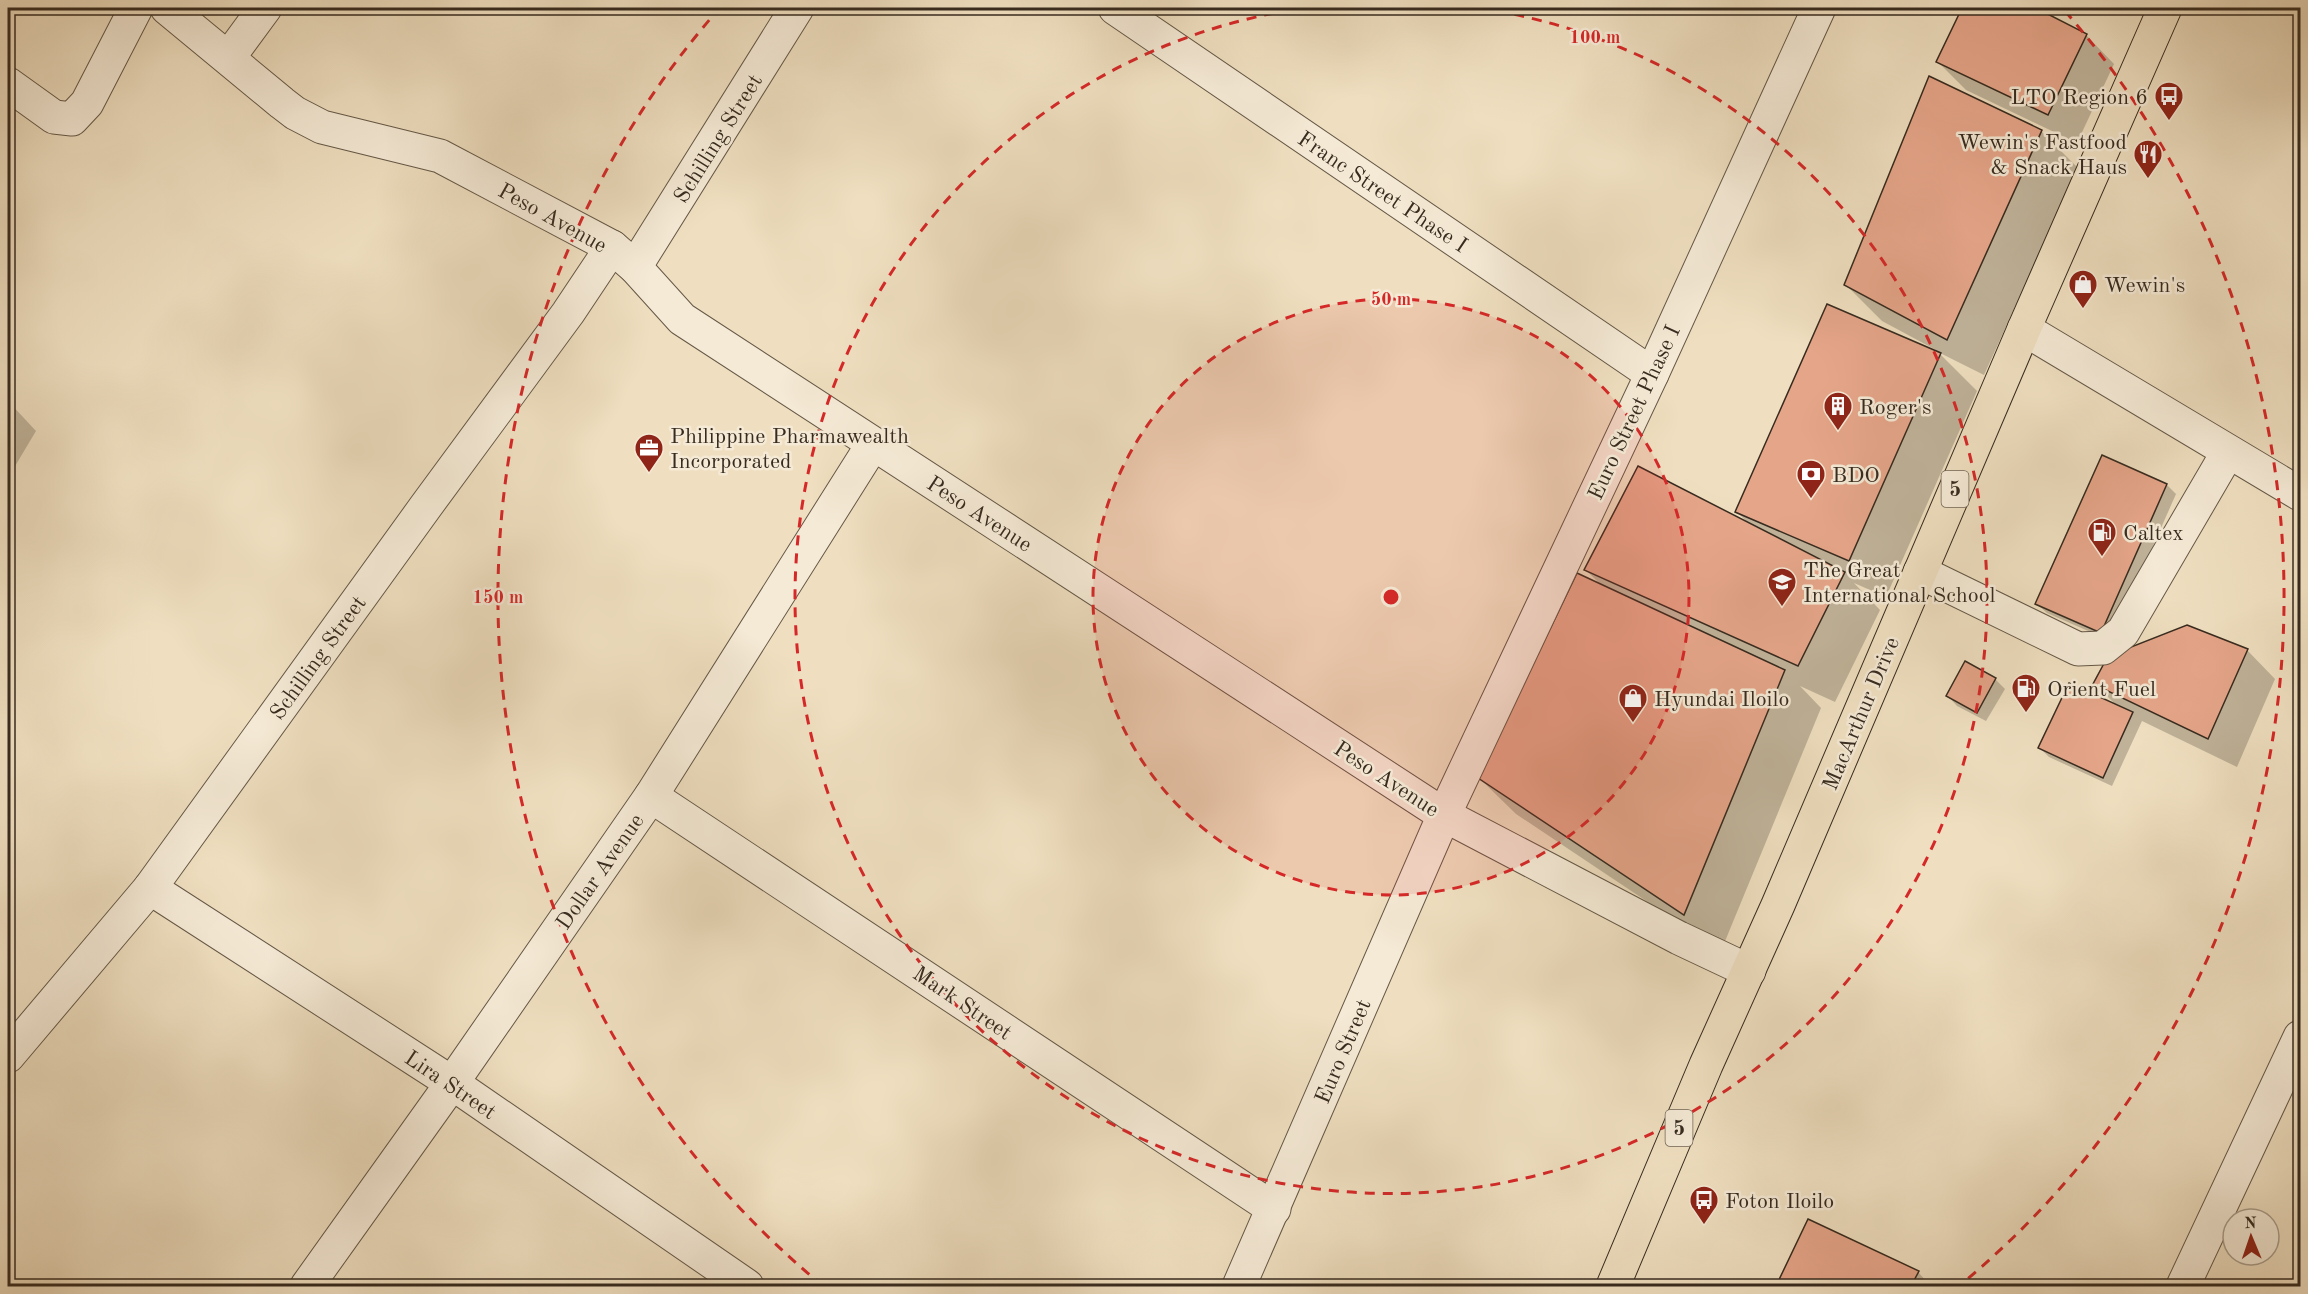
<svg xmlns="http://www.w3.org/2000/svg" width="2308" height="1294" font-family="'Old Standard TT',serif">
	<rect width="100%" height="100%" fill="#efdfc0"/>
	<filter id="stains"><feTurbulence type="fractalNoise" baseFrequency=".00333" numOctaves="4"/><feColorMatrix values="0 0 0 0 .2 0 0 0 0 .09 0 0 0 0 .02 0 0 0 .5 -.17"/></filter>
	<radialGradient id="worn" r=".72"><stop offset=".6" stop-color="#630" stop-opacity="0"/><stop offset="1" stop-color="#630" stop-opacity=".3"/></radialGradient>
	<g fill="#0003">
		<path d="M1964 8H2033L2086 35 2114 64 2077 143 1966 90 1938 62Z"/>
		<path d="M1930 78 2041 131 2078 168 1984 375 1938 352 1977 391 1886 597 1854 583 1880 610 1835 702 1800 686 1821 708 1721 951 1516 814 1479 778 1602 586 1586 570 1749 524 1737 512 1935 352 1936 350 1882 321 1845 284Z"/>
		<path d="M8 401 36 431 8 478Z"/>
		<path d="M2103 457 2167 485 2176 494 2111 641 2047 613 2037 604Z"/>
		<path d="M2247 650 2275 679 2237 767 2142 721 2112 786 2049 757 2040 748 2118 707 2095 684Z"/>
		<path d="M1966 663 1995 679 2005 689 1986 721 1957 706 1948 696Z"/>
		<path d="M1809 1221 1918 1272 1927 1282 1925 1286H1777Z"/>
	</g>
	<g fill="#e5a589" stroke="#372b1f" stroke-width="1.5">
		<path d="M1962 8H2036L2087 34 2048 115 1936 62Z"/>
		<path d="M1929 76 2042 130 1947 340 1844 285Z"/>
		<path d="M1827 304 1941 353 1849 561 1735 512Z"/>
		<path d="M2102 455 2167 484 2101 633 2035 604Z"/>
		<path d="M1638 466 1845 572 1798 666 1584 570Z"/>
		<path d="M1577 573 1785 670 1684 915 1478 778Z"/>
		<path d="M2187 625 2248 649 2208 739 2093 684 2108 656Z"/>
		<path d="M1965 661 1996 678 1977 713 1946 696Z"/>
		<path d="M2069 683 2133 712 2103 778 2038 748Z"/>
		<path d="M1808 1219 1919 1271 1911 1286H1776Z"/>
	</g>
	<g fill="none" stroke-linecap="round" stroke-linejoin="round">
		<g stroke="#655847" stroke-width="35">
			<g id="minor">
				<path d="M167 8 282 103 295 113 322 127 440 156 612 247 635 267 682 319 1444 815 1679 938 1749 971"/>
				<path d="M1115 8 1652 374"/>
				<path d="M229 57 265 8"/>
				<path d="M8 84 54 117 72 119 87 103 136 8"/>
				<path d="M635 267 797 8"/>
				<path d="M2024 329 2300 494"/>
				<path d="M1920 572 2078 649 2103 648 2123 632 2228 452"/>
				<path d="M651 796 1274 1209"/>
				<path d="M150 888 452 1083 747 1286"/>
				<path d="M8 1056 150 888 426 506 568 313 612 247"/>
				<path d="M307 1286 452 1083 651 796 873 444"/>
				<path d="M1239 1286 1444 815 1652 374 1819 8"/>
				<path d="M2183 1286 2300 1037"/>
			</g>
		</g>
		<g stroke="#372b1f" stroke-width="35">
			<path id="major" d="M1613 1286 1706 1065 1778 905 2024 329 2165 8"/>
		</g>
		<use href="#minor" stroke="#f5ead6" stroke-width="33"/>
		<use href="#major" stroke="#efdfc0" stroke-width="33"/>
	</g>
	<circle cx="1391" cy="597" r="298" fill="#d62828" fill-opacity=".12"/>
	<g fill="none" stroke="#d62828" stroke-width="3" stroke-dasharray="10 8">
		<circle cx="1391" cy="597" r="298"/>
		<path d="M1479 8A596 596 0 1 1 1303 8"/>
		<path d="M823 1286A893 893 0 0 1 717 11M2065 11A893 893 0 0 1 1959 1286"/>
	</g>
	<defs>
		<g id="bus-pin" transform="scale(1.5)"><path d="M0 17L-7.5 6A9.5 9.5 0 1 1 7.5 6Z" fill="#8f2418" stroke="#f5ead6"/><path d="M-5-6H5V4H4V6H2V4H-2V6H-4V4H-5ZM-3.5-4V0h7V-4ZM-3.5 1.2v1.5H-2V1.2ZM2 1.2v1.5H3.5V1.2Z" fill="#fff"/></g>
		<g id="restaurant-pin" transform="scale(1.5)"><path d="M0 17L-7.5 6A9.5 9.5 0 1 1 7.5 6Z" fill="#8f2418" stroke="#f5ead6"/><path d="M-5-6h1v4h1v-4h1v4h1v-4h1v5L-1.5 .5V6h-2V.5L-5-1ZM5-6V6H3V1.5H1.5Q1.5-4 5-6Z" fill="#fff"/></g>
		<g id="shop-pin" transform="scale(1.5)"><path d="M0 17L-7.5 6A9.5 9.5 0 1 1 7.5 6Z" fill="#8f2418" stroke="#f5ead6"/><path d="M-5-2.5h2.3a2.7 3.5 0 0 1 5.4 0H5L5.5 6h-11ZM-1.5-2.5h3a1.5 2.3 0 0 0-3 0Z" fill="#fff"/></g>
		<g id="building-pin" transform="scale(1.5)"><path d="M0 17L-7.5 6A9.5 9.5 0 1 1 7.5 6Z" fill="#8f2418" stroke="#f5ead6"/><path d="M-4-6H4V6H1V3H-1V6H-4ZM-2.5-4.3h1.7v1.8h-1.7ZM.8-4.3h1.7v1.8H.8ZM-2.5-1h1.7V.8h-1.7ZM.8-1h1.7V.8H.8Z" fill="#fff"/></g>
		<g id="office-pin" transform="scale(1.5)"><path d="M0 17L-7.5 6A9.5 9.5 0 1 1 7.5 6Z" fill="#8f2418" stroke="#f5ead6"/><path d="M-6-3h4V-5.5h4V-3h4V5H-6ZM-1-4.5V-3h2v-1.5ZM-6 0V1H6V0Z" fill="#fff"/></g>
		<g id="bank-pin" transform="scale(1.5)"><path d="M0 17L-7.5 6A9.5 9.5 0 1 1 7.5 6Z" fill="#8f2418" stroke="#f5ead6"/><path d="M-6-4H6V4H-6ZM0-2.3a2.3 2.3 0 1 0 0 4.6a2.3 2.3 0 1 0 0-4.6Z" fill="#fff"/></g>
		<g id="fuel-pin" transform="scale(1.5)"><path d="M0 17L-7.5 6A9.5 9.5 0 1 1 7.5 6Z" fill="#8f2418" stroke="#f5ead6"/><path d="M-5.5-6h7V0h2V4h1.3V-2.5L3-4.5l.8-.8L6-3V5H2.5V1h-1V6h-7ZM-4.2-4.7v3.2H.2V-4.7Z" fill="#fff"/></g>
		<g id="school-pin" transform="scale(1.5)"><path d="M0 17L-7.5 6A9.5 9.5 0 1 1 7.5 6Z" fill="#8f2418" stroke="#f5ead6"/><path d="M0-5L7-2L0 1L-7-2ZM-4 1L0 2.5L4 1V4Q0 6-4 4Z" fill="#fff"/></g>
	</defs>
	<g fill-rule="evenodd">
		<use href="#bus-pin" x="2169" y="96"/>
		<use href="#restaurant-pin" x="2148" y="154"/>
		<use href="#shop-pin" x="2083" y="284"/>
		<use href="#building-pin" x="1838" y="406"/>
		<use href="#office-pin" x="649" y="448"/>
		<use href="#bank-pin" x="1811" y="474"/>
		<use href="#fuel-pin" x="2102" y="532"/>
		<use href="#school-pin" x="1782" y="582"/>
		<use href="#fuel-pin" x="2026" y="688"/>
		<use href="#shop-pin" x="1633" y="698"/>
		<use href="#bus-pin" x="1704" y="1200"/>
	</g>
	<g text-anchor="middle" stroke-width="5" stroke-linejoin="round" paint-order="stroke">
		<g fill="#f5ead6" stroke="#706456" stroke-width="1.5">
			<rect x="1941.5" y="471" width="27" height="36" rx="4.5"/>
			<rect x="1665.5" y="1110" width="27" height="36" rx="4.5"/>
		</g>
		<g font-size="21" font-weight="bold" fill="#372b1f">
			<text x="1955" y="496">5</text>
			<text x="1679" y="1135">5</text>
		</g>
		<g font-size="22" fill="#372b1f" stroke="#f5ead6" text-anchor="start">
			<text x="2148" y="104" text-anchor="end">LTO Region 6</text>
			<text x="2127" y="149" text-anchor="end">Wewin's Fastfood<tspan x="2127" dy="25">&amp; Snack Haus</tspan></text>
			<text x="2104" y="292">Wewin's</text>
			<text x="1859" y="414">Roger's</text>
			<text x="670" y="443">Philippine Pharmawealth<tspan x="670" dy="25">Incorporated</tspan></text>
			<text x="1832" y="482">BDO</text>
			<text x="2123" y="540">Caltex</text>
			<text x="1803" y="577">The Great<tspan x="1803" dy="25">International School</tspan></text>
			<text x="2047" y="696">Orient Fuel</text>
			<text x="1654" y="706">Hyundai Iloilo</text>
			<text x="1725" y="1208">Foton Iloilo</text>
		</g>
		<g font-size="22" fill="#372b1f" stroke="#f5ead6">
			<text transform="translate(717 138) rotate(-58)" y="8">Schilling Street</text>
			<text transform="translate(1383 191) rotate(34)" y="8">Franc Street Phase I</text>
			<text transform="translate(553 217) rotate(29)" y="8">Peso Avenue</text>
			<text transform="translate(1633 412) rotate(-65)" y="8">Euro Street Phase I</text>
			<text transform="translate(980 513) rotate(33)" y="8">Peso Avenue</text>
			<text transform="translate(317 657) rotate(-54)" y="8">Schilling Street</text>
			<text transform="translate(1860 713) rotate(-67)" y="8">MacArthur Drive</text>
			<text transform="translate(1387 778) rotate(33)" y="8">Peso Avenue</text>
			<text transform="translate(599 871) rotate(-55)" y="8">Dollar Avenue</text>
			<text transform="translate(963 1002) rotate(34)" y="8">Mark Street</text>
			<text transform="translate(1342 1051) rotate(-67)" y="8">Euro Street</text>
			<text transform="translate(451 1084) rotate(34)" y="8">Lira Street</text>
		</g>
	</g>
	<circle cx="1391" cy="597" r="9" fill="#d62828" stroke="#f5ead6" stroke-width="3"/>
	<g font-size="18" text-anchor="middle" font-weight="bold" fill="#d62828" stroke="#f5ead6" stroke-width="5" stroke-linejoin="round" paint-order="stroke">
		<text x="1595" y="43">100 m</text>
		<text x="1391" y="305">50 m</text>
		<text x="498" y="603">150 m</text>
	</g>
	<rect width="2308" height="1294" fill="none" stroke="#efdfc0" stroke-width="30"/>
	<rect x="9" y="9" width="2290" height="1276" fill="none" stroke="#372b1f" stroke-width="3"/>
	<rect x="15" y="15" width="2278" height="1264" fill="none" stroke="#372b1f" stroke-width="1.5"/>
	<g transform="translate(2251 1237) rotate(358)"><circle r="28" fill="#f5ead6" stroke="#a99e8d" stroke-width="1.5"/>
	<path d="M0-4.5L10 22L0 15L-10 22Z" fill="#8f2418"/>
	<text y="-9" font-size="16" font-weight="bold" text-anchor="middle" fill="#372b1f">N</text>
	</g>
	<rect width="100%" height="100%" filter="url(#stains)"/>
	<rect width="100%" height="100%" fill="url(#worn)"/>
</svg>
